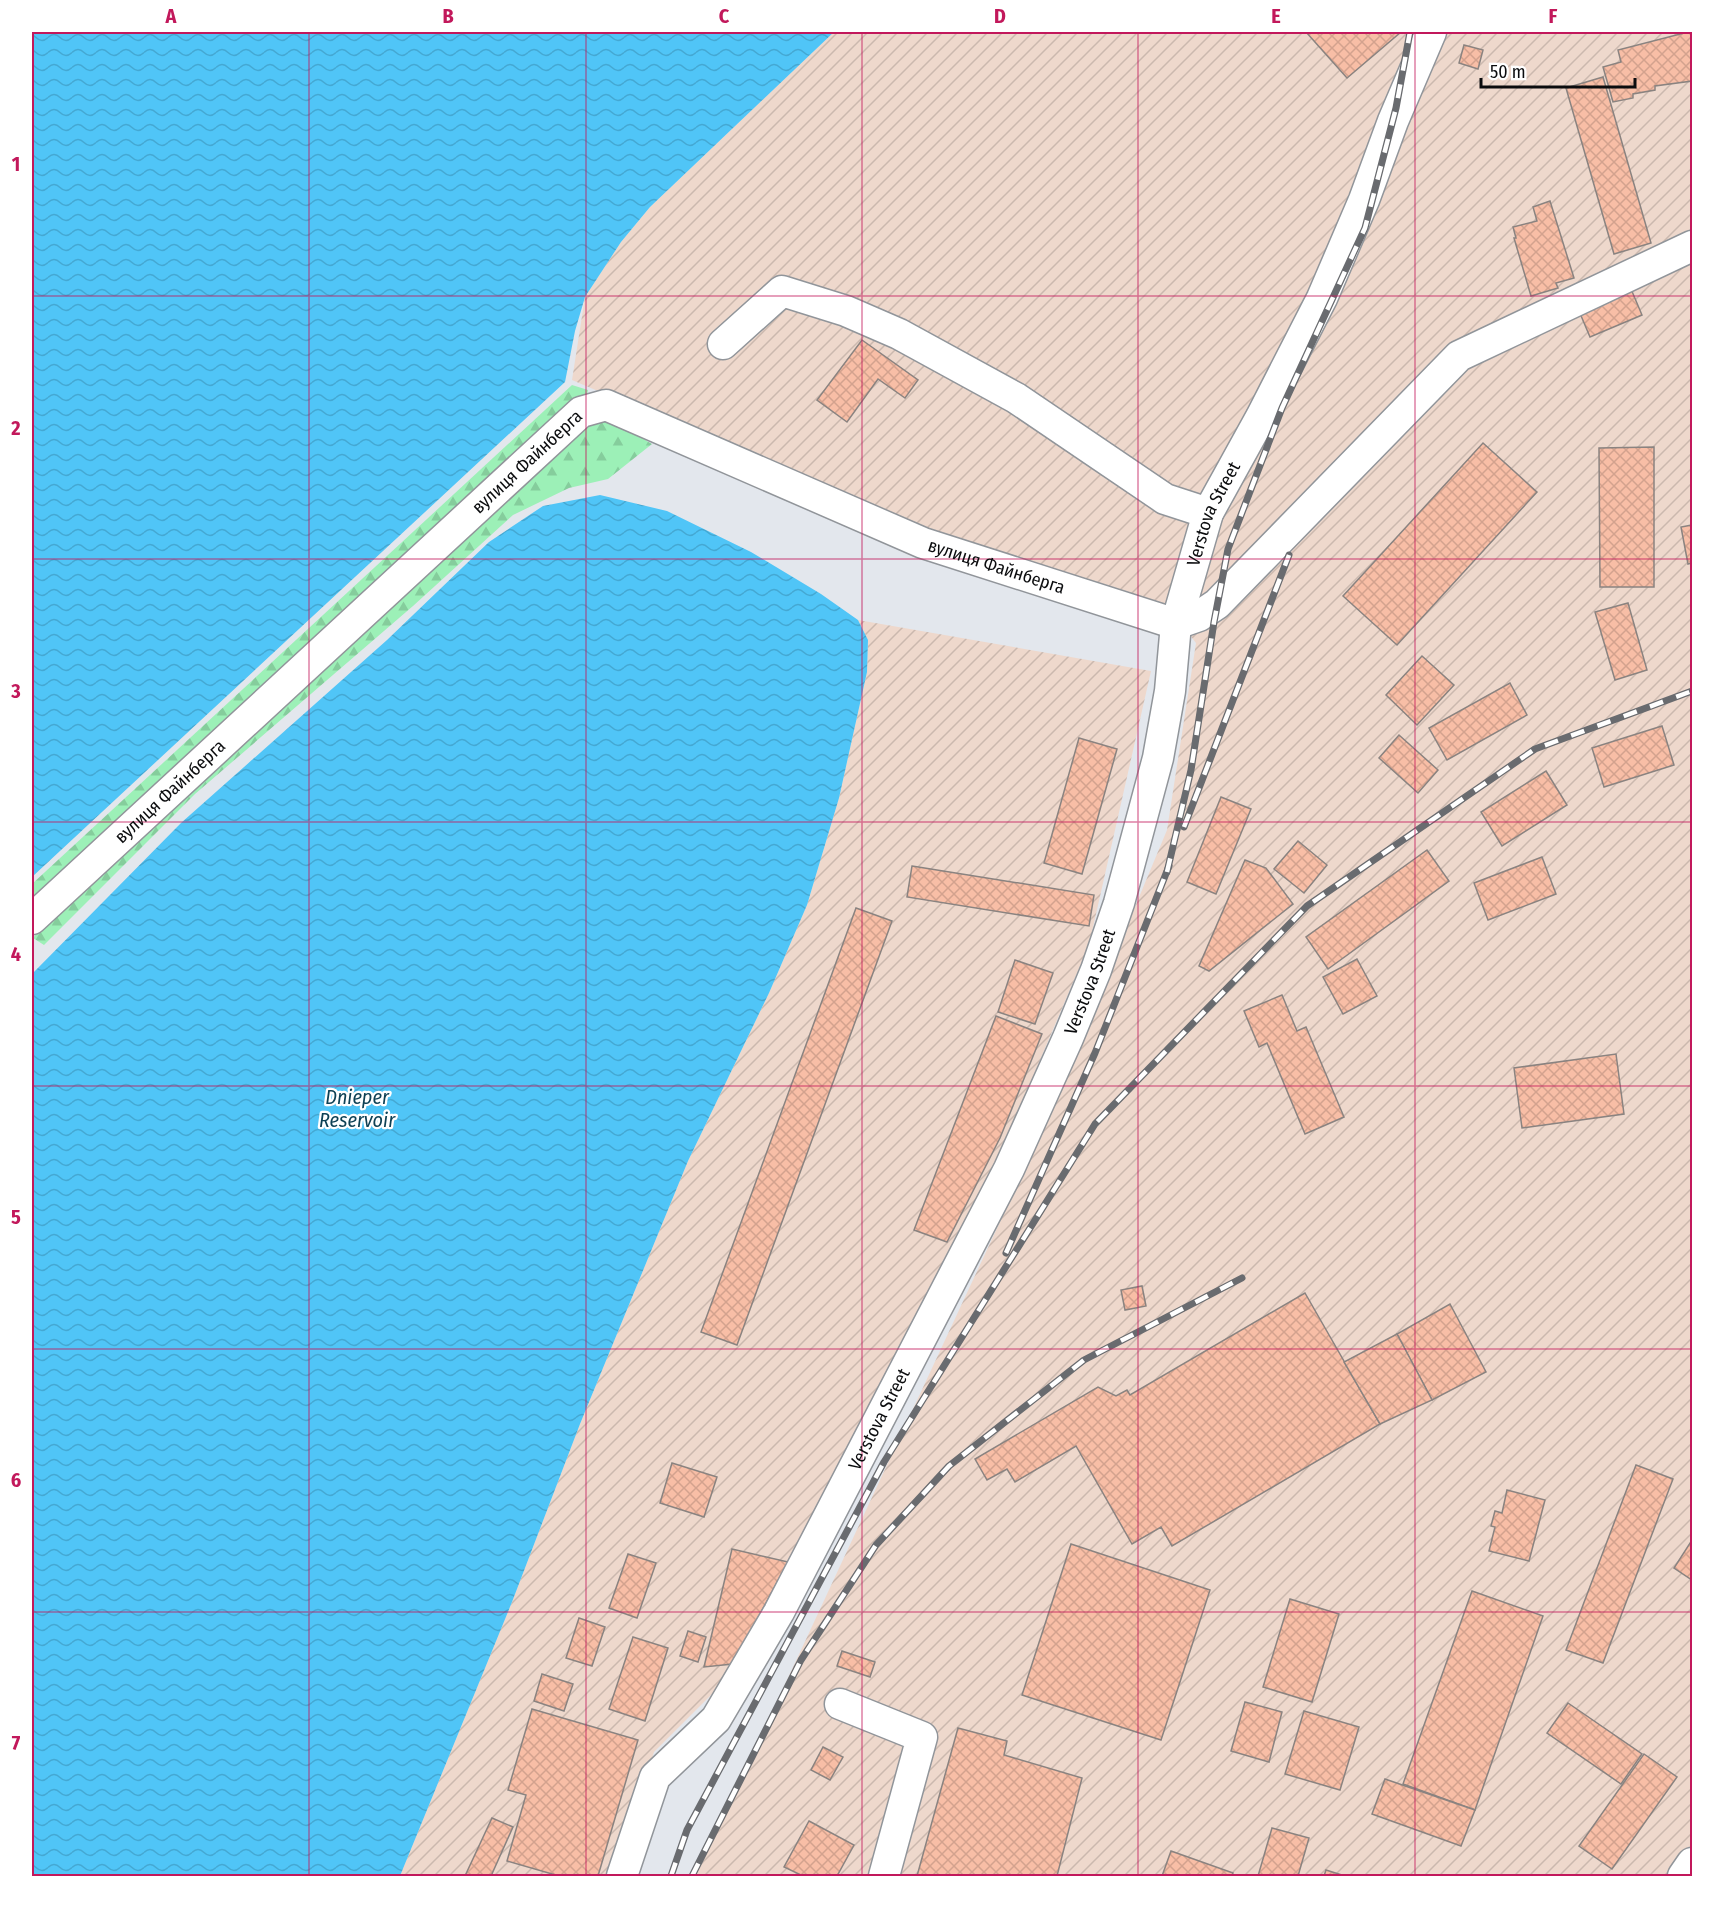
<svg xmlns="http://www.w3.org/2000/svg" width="1724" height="1908" font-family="'Fira Sans Condensed',sans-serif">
	<defs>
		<pattern id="industrial-furrows" width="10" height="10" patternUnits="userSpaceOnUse" patternTransform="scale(1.5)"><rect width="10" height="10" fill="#eed8cc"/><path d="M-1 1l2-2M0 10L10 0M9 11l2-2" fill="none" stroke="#cbb8ae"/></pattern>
		<pattern id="forest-firs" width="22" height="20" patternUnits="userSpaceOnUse" patternTransform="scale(1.5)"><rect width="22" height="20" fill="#9cf0b7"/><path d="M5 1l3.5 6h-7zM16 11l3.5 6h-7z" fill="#85cd9c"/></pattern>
		<pattern id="water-waves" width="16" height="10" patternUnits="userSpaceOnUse" patternTransform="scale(1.5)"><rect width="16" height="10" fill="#50c5f7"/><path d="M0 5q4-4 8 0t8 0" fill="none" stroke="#44a8d3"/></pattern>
		<pattern id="building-cross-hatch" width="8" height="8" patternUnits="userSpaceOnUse" patternTransform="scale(1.5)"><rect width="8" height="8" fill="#f8bea6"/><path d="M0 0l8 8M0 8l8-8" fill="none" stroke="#d3a28e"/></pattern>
	</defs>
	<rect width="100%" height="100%" fill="#e3e7ed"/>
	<g fill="url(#industrial-furrows)">
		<path d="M834 32H1692V1876H696L1038 1140 1167 830 1196 643 1166 604 934 534 572 380 585 297 621 242 650 207Z"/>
		<path d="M858 620 1151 671 1089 945 1006 1140 734 1672 654 1752 613 1876H400L512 1602 580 1424 688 1161 769 993 807 905 839 798 867 672 868 640Z"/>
	</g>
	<g fill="url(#forest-firs)">
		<path d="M572 385 588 390 586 401 32 922V884Z"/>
		<path d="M606 417 652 444 608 479 569 488 513 515 413 606 195 794 44 945 33 938 54 912 578 430Z"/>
	</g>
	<g fill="url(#water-waves)">
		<path d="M32 32H834L650 207 621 242 585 297 575 331 565 382 32 877Z"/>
		<path d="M600 495 667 511 751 552 821 594 858 620 868 640 867 672 839 798 807 905 769 993 688 1161 580 1424 512 1602 400 1876H32V974L181 823 387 640 489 542 543 506Z"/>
	</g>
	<g fill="url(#building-cross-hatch)" stroke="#8a8380" stroke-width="1.5">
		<path d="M1306 32H1401L1347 78Z"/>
		<path d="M1688 32H1692V81L1655 86V90L1633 94V98L1613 102 1603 67 1621 62 1618 50Z"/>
		<path d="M1464 45 1483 50 1478 69 1459 63Z"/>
		<path d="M1603 77 1651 243 1614 254 1566 88Z"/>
		<path d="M1550 201 1574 278 1556 283 1558 288 1531 296 1514 238H1516L1513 227 1537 221 1533 207Z"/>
		<path d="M1631 289 1642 315 1590 337 1579 311Z"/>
		<path d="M862 340 918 380 905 398 878 379 847 422 817 400Z"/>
		<path d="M1483 443 1537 492 1397 645 1343 596Z"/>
		<path d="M1654 447V587H1600L1599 448Z"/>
		<path d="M1692 525V563L1688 564 1681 527Z"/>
		<path d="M1628 603 1647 670 1615 680 1595 612Z"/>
		<path d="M1422 656 1454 685 1417 725 1386 695Z"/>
		<path d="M1510 683 1527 715 1447 760 1429 728Z"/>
		<path d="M1662 726 1674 765 1604 787 1592 748Z"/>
		<path d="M1399 735 1438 770 1418 793 1379 758Z"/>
		<path d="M1079 738 1117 749 1082 874 1044 863Z"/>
		<path d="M1546 771 1567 805 1502 846 1481 812Z"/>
		<path d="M1221 797 1251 809 1216 894 1187 882Z"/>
		<path d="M1298 841 1327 865 1304 893 1274 869Z"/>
		<path d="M1427 850 1449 881 1328 969 1306 937Z"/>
		<path d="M1542 857 1556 894 1488 920 1474 883Z"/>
		<path d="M1245 860 1266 868 1293 904 1209 971 1199 966Z"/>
		<path d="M912 866 1094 895 1089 926 907 897Z"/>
		<path d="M856 908 892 921 737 1345 701 1332Z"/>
		<path d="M1357 959 1377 996 1343 1014 1323 977Z"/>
		<path d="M1015 960 1053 973 1035 1024 998 1012Z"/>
		<path d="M1282 995 1297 1031 1306 1027 1344 1117 1305 1134 1267 1043 1259 1047 1244 1011Z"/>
		<path d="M996 1016 1042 1034 1000 1138 947 1242 914 1230Z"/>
		<path d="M1616 1054 1624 1114 1522 1128 1514 1068Z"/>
		<path d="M1142 1286 1146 1306 1125 1310 1121 1290Z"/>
		<path d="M1305 1293 1380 1424 1172 1546 1161 1527 1132 1544 1076 1446 1015 1482 1007 1469 987 1480 975 1459 1098 1387 1116 1396 1127 1390 1130 1395Z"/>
		<path d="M1450 1304 1486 1372 1432 1400 1397 1334Z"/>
		<path d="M1397 1334 1432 1400 1380 1424 1344 1362Z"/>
		<path d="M672 1463 717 1477 704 1517 660 1503Z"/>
		<path d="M1636 1465 1673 1479 1603 1663 1566 1650Z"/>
		<path d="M1507 1490 1545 1500 1529 1561 1489 1551 1495 1527 1491 1526 1495 1511 1502 1513Z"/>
		<path d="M1692 1540V1580L1674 1568Z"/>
		<path d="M1071 1544 1210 1590 1161 1740 1022 1695Z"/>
		<path d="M732 1549 788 1562 733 1664 704 1667Z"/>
		<path d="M628 1554 656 1563 637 1618 609 1608Z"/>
		<path d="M1472 1591 1543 1616 1475 1810 1403 1784Z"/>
		<path d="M1290 1599 1339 1614 1312 1702 1263 1687Z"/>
		<path d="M579 1618 605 1627 592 1666 566 1658Z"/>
		<path d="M688 1631 706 1637 698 1662 680 1656Z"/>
		<path d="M633 1637 668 1648 645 1721 609 1709Z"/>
		<path d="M842 1651 875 1662 870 1677 837 1666Z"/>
		<path d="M542 1674 573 1684 564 1711 534 1701Z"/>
		<path d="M1245 1702 1282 1712 1269 1762 1231 1751Z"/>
		<path d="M1568 1703 1642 1754 1621 1784 1547 1733Z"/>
		<path d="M532 1709 638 1740 598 1876H559L507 1861 526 1795 508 1790Z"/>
		<path d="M1304 1711 1359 1727 1340 1790 1285 1774Z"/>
		<path d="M958 1728 1007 1741 1004 1755 1082 1778 1057 1876H917Z"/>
		<path d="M823 1747 843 1757 830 1780 811 1770Z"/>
		<path d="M1644 1754 1677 1777 1612 1869 1579 1846Z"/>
		<path d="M1385 1779 1475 1810 1461 1846 1372 1814Z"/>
		<path d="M492 1818 513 1827 491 1876H465Z"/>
		<path d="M809 1821 854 1845 837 1876H803L784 1867Z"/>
		<path d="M1272 1828 1309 1838 1298 1876H1258Z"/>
		<path d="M1171 1851 1233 1873 1232 1876H1162Z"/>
		<path d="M1326 1870 1345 1876H1324Z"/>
	</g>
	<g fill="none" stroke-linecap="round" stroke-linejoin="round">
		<g stroke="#91959a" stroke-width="33">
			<g id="minor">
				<path d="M723 344 782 291 846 311 899 334 1016 398 1165 499 1208 513"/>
				<path id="s1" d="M32 919 581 412 606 405 923 543 1176 624 1199 616 1217 604 1459 356 1692 246"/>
				<path d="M840 1704 922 1737 884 1876"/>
				<path id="s2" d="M622 1876 655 1777 716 1719 779 1612 1009 1169 1068 1038 1096 970 1119 903 1158 758 1170 691 1176 624 1208 513 1261 417 1322 298 1364 200 1393 121 1431 32"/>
				<path d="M1683 1876 1692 1863"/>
			</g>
		</g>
		<use href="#minor" stroke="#fff" stroke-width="30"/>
		<g stroke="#696b6f" stroke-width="7">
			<g id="rail">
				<path d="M1184 827 1289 555"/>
				<path d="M1167 872 1191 770 1214 622 1228 549 1282 408 1365 228 1396 108 1410 32"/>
				<path d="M1006 1253 1095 1053 1169 866"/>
				<path d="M671 1876 687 1830 884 1462 1095 1124 1307 906 1535 749 1692 691"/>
				<path d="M692 1876 801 1660 876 1545 949 1466 1084 1360 1242 1278"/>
			</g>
		</g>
		<use href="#rail" stroke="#fff" stroke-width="4.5" stroke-dasharray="14" stroke-linecap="butt"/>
	</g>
	<path fill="none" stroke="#c2185b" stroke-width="1.5" stroke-opacity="0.55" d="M309 32V1876M586 32V1876M862 32V1876M1138 32V1876M1415 32V1876M32 296H1692M32 559H1692M32 822H1692M32 1086H1692M32 1349H1692M32 1612H1692"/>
	<g text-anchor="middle" stroke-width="4.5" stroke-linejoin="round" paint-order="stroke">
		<g font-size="18" fill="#0b0c0e" stroke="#fff">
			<text dy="6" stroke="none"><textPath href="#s1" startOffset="674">вулиця Файнберга</textPath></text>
			<text dy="6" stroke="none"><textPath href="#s2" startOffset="1502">Verstova Street</textPath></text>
			<text dy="6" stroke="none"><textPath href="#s1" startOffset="1196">вулиця Файнберга</textPath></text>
			<text dy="6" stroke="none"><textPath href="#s1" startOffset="188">вулиця Файнберга</textPath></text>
			<text dy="6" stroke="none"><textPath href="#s2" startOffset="1016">Verstova Street</textPath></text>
			<text dy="6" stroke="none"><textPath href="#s2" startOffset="530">Verstova Street</textPath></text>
		</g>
		<g font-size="20" font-style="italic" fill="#0e4155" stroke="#fff">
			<text x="357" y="1104">Dnieper<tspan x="357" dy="23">Reservoir</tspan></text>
		</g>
	</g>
	<rect width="1724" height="1908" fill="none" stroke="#ffffff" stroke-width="66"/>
	<path d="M1481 78v9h154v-9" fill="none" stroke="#0b0c0e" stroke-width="3"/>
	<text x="1490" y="78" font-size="18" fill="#0b0c0e" stroke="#ffffff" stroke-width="4.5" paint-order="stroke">50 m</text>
	<rect x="33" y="33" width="1658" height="1842" fill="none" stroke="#c2185b" stroke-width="2"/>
	<g font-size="20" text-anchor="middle" font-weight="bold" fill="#c2185b">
		<text x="171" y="23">A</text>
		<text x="448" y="23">B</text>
		<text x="724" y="23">C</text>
		<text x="1000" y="23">D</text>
		<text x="1276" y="23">E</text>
		<text x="1553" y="23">F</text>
		<text x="16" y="171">1</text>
		<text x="16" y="435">2</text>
		<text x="16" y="698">3</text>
		<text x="16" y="961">4</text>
		<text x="16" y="1224">5</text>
		<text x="16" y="1487">6</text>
		<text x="16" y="1750">7</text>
	</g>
</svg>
